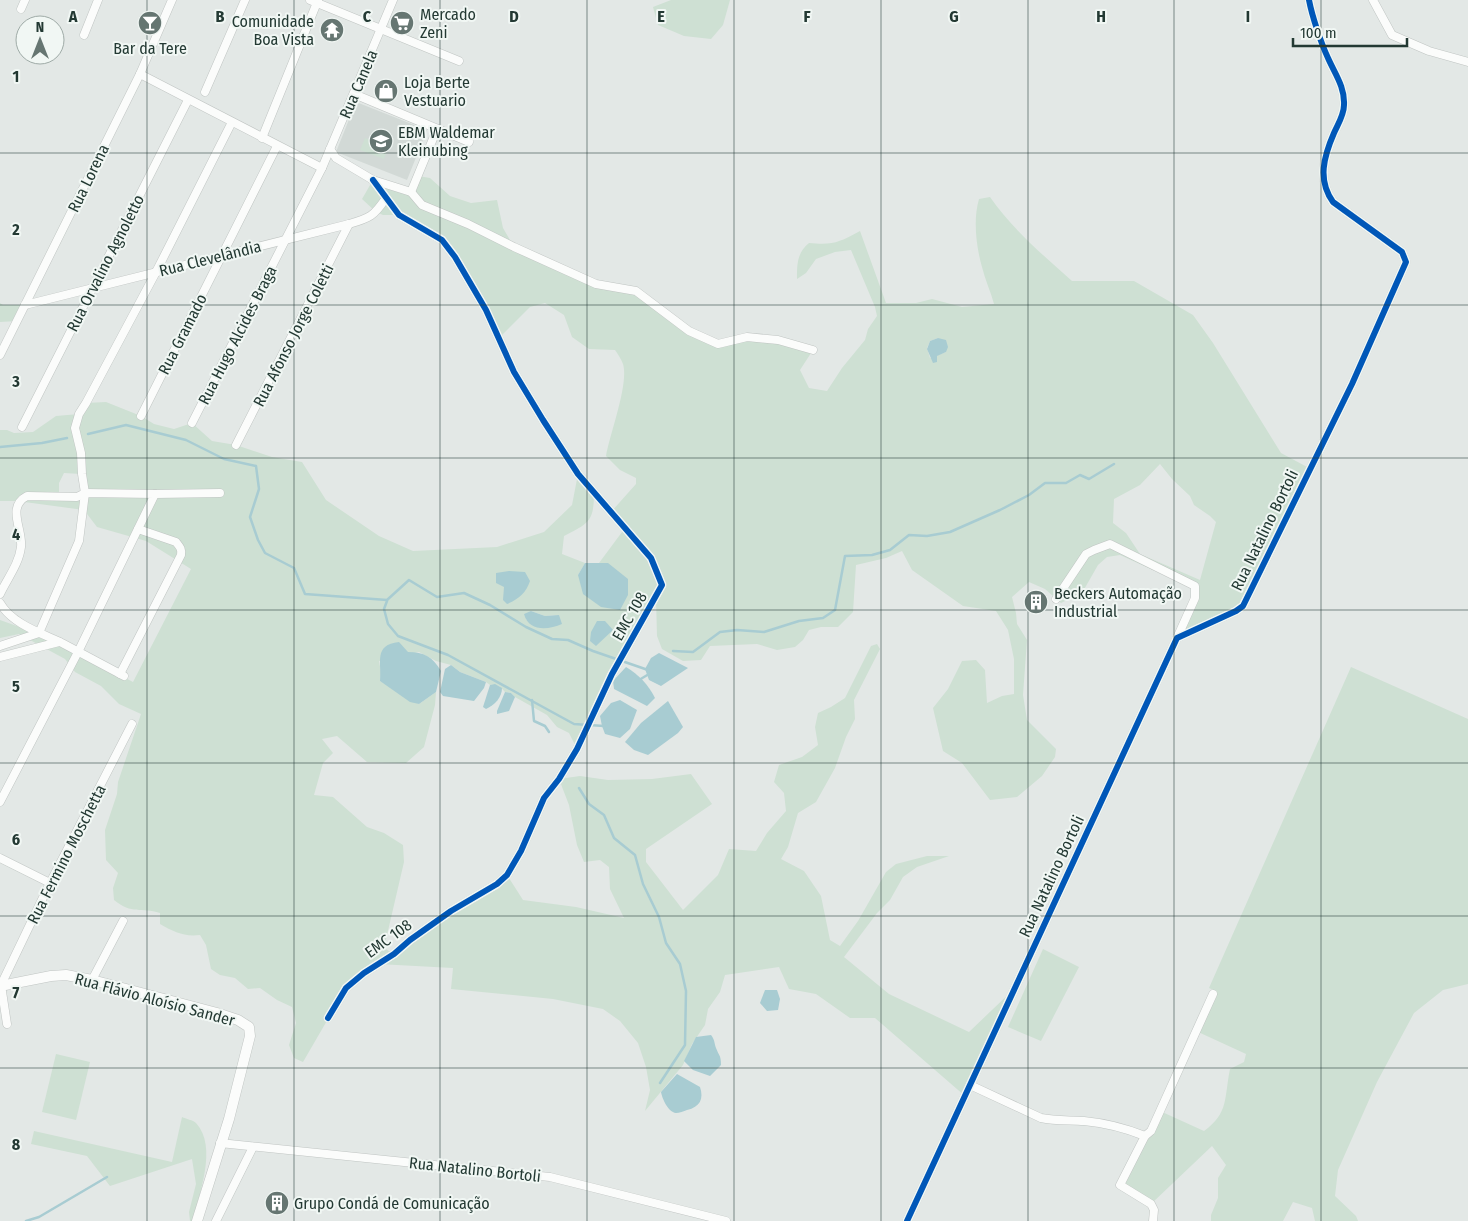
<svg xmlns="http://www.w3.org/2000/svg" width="1468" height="1221" font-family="'Fira Sans Condensed',sans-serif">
	<rect width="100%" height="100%" fill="#e3e8e6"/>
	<path fill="#d2d9d6" d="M356 102 427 130 407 180 336 152Z"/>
	<g fill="#cee0d3" fill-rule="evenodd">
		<path d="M671 0H730L723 25 711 39 684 36 658 25 653 7Z"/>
		<path d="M365 138 388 147 384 159 360 150Z"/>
		<path d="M418 176 430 178 450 196 471 203 497 200 503 228 514 247 596 284 636 291 689 331 718 343 747 337 813 350 800 370 809 388 827 391 842 368 865 340 868 329 877 316 875 307 851 250 835 252 816 259 806 273 797 279C797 264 797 253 809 243 833 245 838 243 860 231L886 303H916L932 299 962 307 994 304C991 292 985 280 982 267 976 246 973 219 979 199L990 197C1013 230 1043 255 1072 281H1134L1193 315 1213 343 1281 453 1309 468 1243 606 1177 638 1195 586 1167 572 1153 570 1120 555 1107 557 1098 565 1082 593 1061 603 1045 589 1029 582 1012 597 1016 613 1017 624 1027 640 1023 695 1027 720 1056 749 1055 757 1042 776 1017 797 990 800 962 763 943 751 933 708 948 689 962 661 976 660 985 670 987 703 1002 696 1014 694V659L1008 630 996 611 963 606 912 570 902 551 886 558 856 565 853 612 838 627H821L809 630 803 640 795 647 777 650 757 644 710 646 701 660 683 661 662 649 657 636 656 599 577 749 569 733 557 727 547 715 515 697 511 693 505 692C501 687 497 684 490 685L486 682 460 672 451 665 436 661 419 652 379 661 381 672 380 681 419 704 436 692 435 705 424 747 406 763 367 762 337 736 322 739 333 753 323 763 314 795 333 797 367 827 384 833 403 845 404 862 384 948 394 954 507 875 523 900 576 907 624 918 610 889 609 867 600 860 584 862 577 845 569 805 559 779 580 776 608 780 652 779 691 774 712 804 646 849V862L683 910 718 875 729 849 756 851 767 833 786 811 784 793 774 782 779 765 802 757 818 745 815 727 818 713 831 707 845 698 871 646 877 644 880 649 854 700 855 719 846 737 835 768 816 802 798 813 788 847 781 859 804 871 821 896 830 940 840 946 858 921 886 872 896 864 927 856H949L917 867 903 877 890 900 877 913 844 957 889 994 969 1032 1015 988 965 1096 875 1018H850L816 994 789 989 779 967 725 975 720 992 708 1009 705 1025 692 1044 683 1065 645 1111 650 1090 646 1067 638 1043 620 1021 603 1009 553 999 451 989 453 968 378 964 346 988 303 1062 294 1058 289 1045 296 1023 292 1007 277 1000 260 988 248 989 235 978 220 975 211 969 206 945 200 935C184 937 174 932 160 924V913C141 907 132 915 114 900L113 888 118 873 106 860 105 830 117 794 118 782 141 714 119 704 101 686 75 672 65 659 19 634 0 638V620L50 638 133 682 191 569 146 541 97 527 84 510 17 501H0V430H7L14 433 33 432 56 416 79 414 86 403 106 402 141 416 154 424 174 429 192 423 212 441 236 445 272 457 302 462 326 500 379 536 413 551 497 547 544 532 572 505 578 474 594 492C594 522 589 523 564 536L562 554 585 563 578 575 608 563H599L625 528 611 512 636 484V478L620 470 606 456C610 433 629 384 623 364 621 359 618 354 615 350L589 349 572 337 564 315 545 303 530 307 499 338 442 240 399 215H383L376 212 362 199 373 180 411 192ZM938 338 946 352 930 358 927 348 930 341ZM1160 464 1172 479 1190 496 1194 505 1210 516 1216 522 1200 580 1140 554 1126 533 1113 523 1114 499 1140 485ZM64 473 81 474 85 500H68L59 496V483ZM531 611 545 616 559 615 526 620Z"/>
		<path d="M0 303 3 305H25L17 321 0 322Z"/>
		<path d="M1351 667 1468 719V984L1443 990 1414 1013 1377 1082 1338 1170 1335 1196 1356 1216 1358 1221H1315L1312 1208 1293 1202 1283 1221H1211V1215L1218 1198V1178L1226 1165 1212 1146 1151 1204 1120 1185 1160 1111 1204 1131C1229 1113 1224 1098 1230 1069L1244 1062 1246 1054 1196 1031 1216 991 1209 988Z"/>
		<path d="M1043 949 1079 967 1041 1041 1008 1027Z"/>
		<path d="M56 1054 90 1062 76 1120 42 1112Z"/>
		<path d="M182 1117C186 1119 193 1120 196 1123 218 1147 199 1193 193 1221H190L189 1212 196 1184 192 1159 110 1186 87 1156 31 1144 34 1131 172 1162Z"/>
	</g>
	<g fill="#a8ccd2">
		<path d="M938 338 946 340 948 347 946 352 937 356V362L933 363 927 349 930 341Z"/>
		<path d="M585 563H608L628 579V595L620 610 601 607 583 594 578 575Z"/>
		<path d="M509 571 525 572 530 581C526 593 519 599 507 604L503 600 504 587 496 583V573Z"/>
		<path d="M531 611 545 616 559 615 562 624C548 630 529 632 524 614Z"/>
		<path d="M597 621H605L613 630 596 646 590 641 591 632Z"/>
		<path d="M399 642 408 652C424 652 433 657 441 671L436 692 419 704 410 702 380 681C382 662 373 645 399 642Z"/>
		<path d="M659 653 688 668 661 686 649 680 645 669 651 658Z"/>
		<path d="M451 665 460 672 486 682 484 688 474 701 443 696 440 692 445 669Z"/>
		<path d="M626 667C639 675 648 684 655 698L647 706 614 689 613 681Z"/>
		<path d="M495 684 502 688C502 697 495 705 486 709L483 707 490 685Z"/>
		<path d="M505 692 511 693 515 697 509 711 497 714V711Z"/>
		<path d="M620 700 637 710 630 729 620 738 605 734 602 726 600 716 611 703Z"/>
		<path d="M668 701 683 727 678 733 648 755 634 750 625 742 641 723Z"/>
		<path d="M765 990H777L780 999 778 1010 767 1011 760 1003Z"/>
		<path d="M711 1035C715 1040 714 1043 716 1048 719 1056 721 1055 721 1065L710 1076 693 1070 684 1061 696 1037Z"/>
		<path d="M677 1074 700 1087C704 1099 700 1107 687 1110 684 1111 679 1113 676 1113 668 1112 662 1098 661 1092Z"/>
	</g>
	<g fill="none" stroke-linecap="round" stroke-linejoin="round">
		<g stroke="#a8ccd2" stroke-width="2.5">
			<path d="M88 434 126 425 186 440 224 459 256 466 259 489 250 517 258 540 265 553 294 568 305 594 387 600 409 580 437 597 464 593 490 605 526 627 552 639 568 640 593 651 648 670"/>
			<path d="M0 447 42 443 67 438"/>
			<path d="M387 601 384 609 388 624 398 636 448 655 574 724 604 726"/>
			<path d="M673 651 693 652 720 632 737 630 764 632 799 621 823 618 835 610 845 556 872 555 890 550 909 535 927 536 950 532 1000 510 1029 495 1045 483H1066L1080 475 1089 479 1114 464"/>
			<path d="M639 680 649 674"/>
			<path d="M532 700 534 721 545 726 549 732"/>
			<path d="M579 788 589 804 604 815 614 838 635 855 643 884 659 917 666 943 680 964 686 991 685 1045 660 1083"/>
			<path d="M26 1221 39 1217 107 1177"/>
		</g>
		<g stroke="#c0c5c3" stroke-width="9">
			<g id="minor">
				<path d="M310 0 459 61"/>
				<path d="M1373 0 1392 35 1429 51 1468 62"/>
				<path d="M21 9 25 0"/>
				<path d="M84 35 98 0"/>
				<path d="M140 74 322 168"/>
				<path d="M205 92 245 0"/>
				<path d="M354 94 469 142"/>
				<path d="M262 138 318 0"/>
				<path d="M330 149 336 158 373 180 411 192 422 205 468 224 514 247 596 284 636 291 689 331 718 344 747 337 778 340 813 350"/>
				<path d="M411 192 437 129"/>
				<path d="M25 305 349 224C370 218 374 216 386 198"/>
				<path d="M0 355 140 74 172 0"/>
				<path d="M141 416 277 146"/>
				<path d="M192 423 322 168 393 0"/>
				<path d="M22 427 188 100"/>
				<path d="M236 445 349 224"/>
				<path d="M155 494 220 493"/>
				<path d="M0 594C7 579 19 564 21 547 23 529 6 507 27 496L77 497 85 493 155 494 78 652 0 802"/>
				<path d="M1056 599 1086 554 1094 550 1110 544 1195 586V598L1177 638"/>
				<path d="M0 603C12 624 41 633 62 643 83 654 103 665 124 676"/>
				<path d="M0 646 39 633 79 541 85 493 82 474 81 453 75 428 79 414 86 403 156 272 232 122"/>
				<path d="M0 657 59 642"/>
				<path d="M120 674 181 555C182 549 180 547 176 542L138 529"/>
				<path d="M0 858 50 883"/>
				<path d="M92 980 123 921"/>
				<path d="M328 1018 346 988 364 973 394 954 410 940 451 911 497 884 507 875 521 851 544 798 559 779 577 749 612 674 662 585 651 558 578 474 543 420 514 372 486 310 455 257 442 240 399 215 373 180"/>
				<path d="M7 1024 1 985 50 883 132 724"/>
				<path d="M970 1085 1041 1118C1055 1121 1069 1120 1084 1121 1105 1123 1125 1128 1145 1136L1120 1185 1151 1204 1154 1210 1153 1221"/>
				<path d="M1145 1136 1151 1131 1213 994"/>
				<path d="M220 1143 550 1177 726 1221"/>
				<path d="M216 1221 253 1147"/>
				<path d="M907 1221 1177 638 1236 611 1243 606 1352 384 1406 262 1402 252 1333 202C1317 180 1324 156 1334 133 1338 124 1344 115 1344 105 1345 87 1335 74 1328 58 1321 43 1312 16 1309 0"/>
			</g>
		</g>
		<g stroke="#c0c5c3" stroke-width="11">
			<path id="tertiary" d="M0 986 51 976 66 975 92 980 217 1013 238 1020 249 1027 250 1036 229 1119 197 1221"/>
		</g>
		<use href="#minor" stroke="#fbfcfb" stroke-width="8"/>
		<use href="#tertiary" stroke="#fbfcfb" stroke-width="10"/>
		<g stroke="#f1f7f4" stroke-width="9">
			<g id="cycleway">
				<path d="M328 1018 346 988 364 973 394 954 410 940 451 911 497 884 507 875 521 851 544 798 559 779 577 749 612 674 662 585 651 558 578 474 543 420 514 372 486 310 455 257 442 240 399 215 373 180"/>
				<path d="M907 1221 1177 638 1236 611 1243 606 1352 384 1406 262 1402 252 1333 202C1317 180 1324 156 1334 133 1338 124 1344 115 1344 105 1345 87 1335 74 1328 58 1321 43 1312 16 1309 0"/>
			</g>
		</g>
		<use href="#cycleway" stroke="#0057b8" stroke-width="6"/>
	</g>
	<path fill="none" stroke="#233933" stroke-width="1" stroke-opacity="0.55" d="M147 0V1221M294 0V1221M440 0V1221M587 0V1221M734 0V1221M881 0V1221M1028 0V1221M1174 0V1221M1321 0V1221M0 153H1468M0 305H1468M0 458H1468M0 610H1468M0 763H1468M0 916H1468M0 1068H1468"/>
	<defs>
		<g id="bar-disc" transform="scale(1.25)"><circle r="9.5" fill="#667672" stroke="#f1f7f4"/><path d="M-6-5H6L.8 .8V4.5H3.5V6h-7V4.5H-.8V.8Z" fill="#fff"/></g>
		<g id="supermarket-disc" transform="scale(1.25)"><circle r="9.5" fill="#667672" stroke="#f1f7f4"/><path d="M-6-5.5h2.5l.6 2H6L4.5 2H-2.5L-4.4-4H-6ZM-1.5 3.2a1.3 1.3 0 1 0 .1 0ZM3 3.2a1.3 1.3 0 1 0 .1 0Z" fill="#fff"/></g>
		<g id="temple-disc" transform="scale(1.25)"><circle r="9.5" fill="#667672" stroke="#f1f7f4"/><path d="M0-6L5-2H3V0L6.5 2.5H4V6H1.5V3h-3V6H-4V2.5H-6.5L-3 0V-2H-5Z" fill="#fff"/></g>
		<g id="shop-disc" transform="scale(1.25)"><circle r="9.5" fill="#667672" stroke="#f1f7f4"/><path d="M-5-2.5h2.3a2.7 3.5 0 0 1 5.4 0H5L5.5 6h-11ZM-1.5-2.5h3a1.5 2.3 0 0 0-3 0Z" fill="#fff"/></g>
		<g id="school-disc" transform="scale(1.25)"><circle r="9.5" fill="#667672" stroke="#f1f7f4"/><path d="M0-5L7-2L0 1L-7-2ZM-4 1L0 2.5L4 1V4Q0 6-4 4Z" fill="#fff"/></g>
		<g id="building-disc" transform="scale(1.25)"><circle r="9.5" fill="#667672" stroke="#f1f7f4"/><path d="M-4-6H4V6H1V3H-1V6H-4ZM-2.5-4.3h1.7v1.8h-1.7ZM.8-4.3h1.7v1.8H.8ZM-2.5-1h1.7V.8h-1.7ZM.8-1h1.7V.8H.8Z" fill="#fff"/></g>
	</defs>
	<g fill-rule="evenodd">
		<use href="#bar-disc" x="150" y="23"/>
		<use href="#supermarket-disc" x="402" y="23"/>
		<use href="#temple-disc" x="332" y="30"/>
		<use href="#shop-disc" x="386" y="91"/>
		<use href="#school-disc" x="381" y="141"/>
		<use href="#building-disc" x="1036" y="602"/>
		<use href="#building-disc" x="277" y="1203"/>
	</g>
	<g text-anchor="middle" stroke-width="4" stroke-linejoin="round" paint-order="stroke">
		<g font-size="16" fill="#233933" stroke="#f1f7f4" text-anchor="start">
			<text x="420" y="20">Mercado<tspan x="420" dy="18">Zeni</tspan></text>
			<text x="314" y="27" text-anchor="end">Comunidade<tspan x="314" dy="18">Boa Vista</tspan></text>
			<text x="150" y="54" text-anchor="middle">Bar da Tere</text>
			<text x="404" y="88">Loja Berte<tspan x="404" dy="18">Vestuario</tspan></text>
			<text x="398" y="138">EBM Waldemar<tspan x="398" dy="18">Kleinubing</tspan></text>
			<text x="1054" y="599">Beckers Automação<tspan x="1054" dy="18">Industrial</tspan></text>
			<text x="294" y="1209">Grupo Condá de Comunicação</text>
		</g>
		<g font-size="16" fill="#233933" stroke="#f1f7f4">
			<text transform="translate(358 84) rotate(-67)" y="6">Rua Canela</text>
			<text transform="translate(88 178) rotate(-64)" y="6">Rua Lorena</text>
			<text transform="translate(210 258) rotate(-14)" y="6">Rua Clevelândia</text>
			<text transform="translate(105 263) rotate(-63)" y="6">Rua Orvalino Agnoletto</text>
			<text transform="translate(182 334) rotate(-63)" y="6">Rua Gramado</text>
			<text transform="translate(237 335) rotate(-63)" y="6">Rua Hugo Alcides Braga</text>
			<text transform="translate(293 335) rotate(-63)" y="6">Rua Afonso Jorge Coletti</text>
			<text transform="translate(1264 530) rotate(-64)" y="6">Rua Natalino Bortoli</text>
			<text transform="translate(629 616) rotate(-60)" y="6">EMC 108</text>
			<text transform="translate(66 854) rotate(-63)" y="6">Rua Fermino Moschetta</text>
			<text transform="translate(1051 876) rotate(-65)" y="6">Rua Natalino Bortoli</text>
			<text transform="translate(388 938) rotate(-36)" y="6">EMC 108</text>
			<text transform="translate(155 999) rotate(15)" y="6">Rua Flávio Aloísio Sander</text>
			<text transform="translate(475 1169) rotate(6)" y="6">Rua Natalino Bortoli</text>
		</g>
	</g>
	<g font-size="16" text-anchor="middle" font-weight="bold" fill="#233933" stroke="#f1f7f4" stroke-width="4" stroke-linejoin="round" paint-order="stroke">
		<text x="73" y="22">A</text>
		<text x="220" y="22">B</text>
		<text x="367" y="22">C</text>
		<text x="514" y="22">D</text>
		<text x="661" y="22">E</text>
		<text x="807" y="22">F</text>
		<text x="954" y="22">G</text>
		<text x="1101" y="22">H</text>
		<text x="1248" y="22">I</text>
		<text x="16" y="82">1</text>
		<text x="16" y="235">2</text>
		<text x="16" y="387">3</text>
		<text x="16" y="540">4</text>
		<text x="16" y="692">5</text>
		<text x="16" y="845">6</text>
		<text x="16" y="998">7</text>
		<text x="16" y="1150">8</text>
	</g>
	<g transform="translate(40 40)"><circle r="24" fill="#f1f7f4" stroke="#9faba7"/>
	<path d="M0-4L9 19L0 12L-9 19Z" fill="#667672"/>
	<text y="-8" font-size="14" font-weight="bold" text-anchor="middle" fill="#233933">N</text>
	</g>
	<path d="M1293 38v8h114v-8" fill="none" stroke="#233933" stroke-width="2.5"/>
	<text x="1300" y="38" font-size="15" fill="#233933" stroke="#f1f7f4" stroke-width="4" paint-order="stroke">100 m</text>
</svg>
